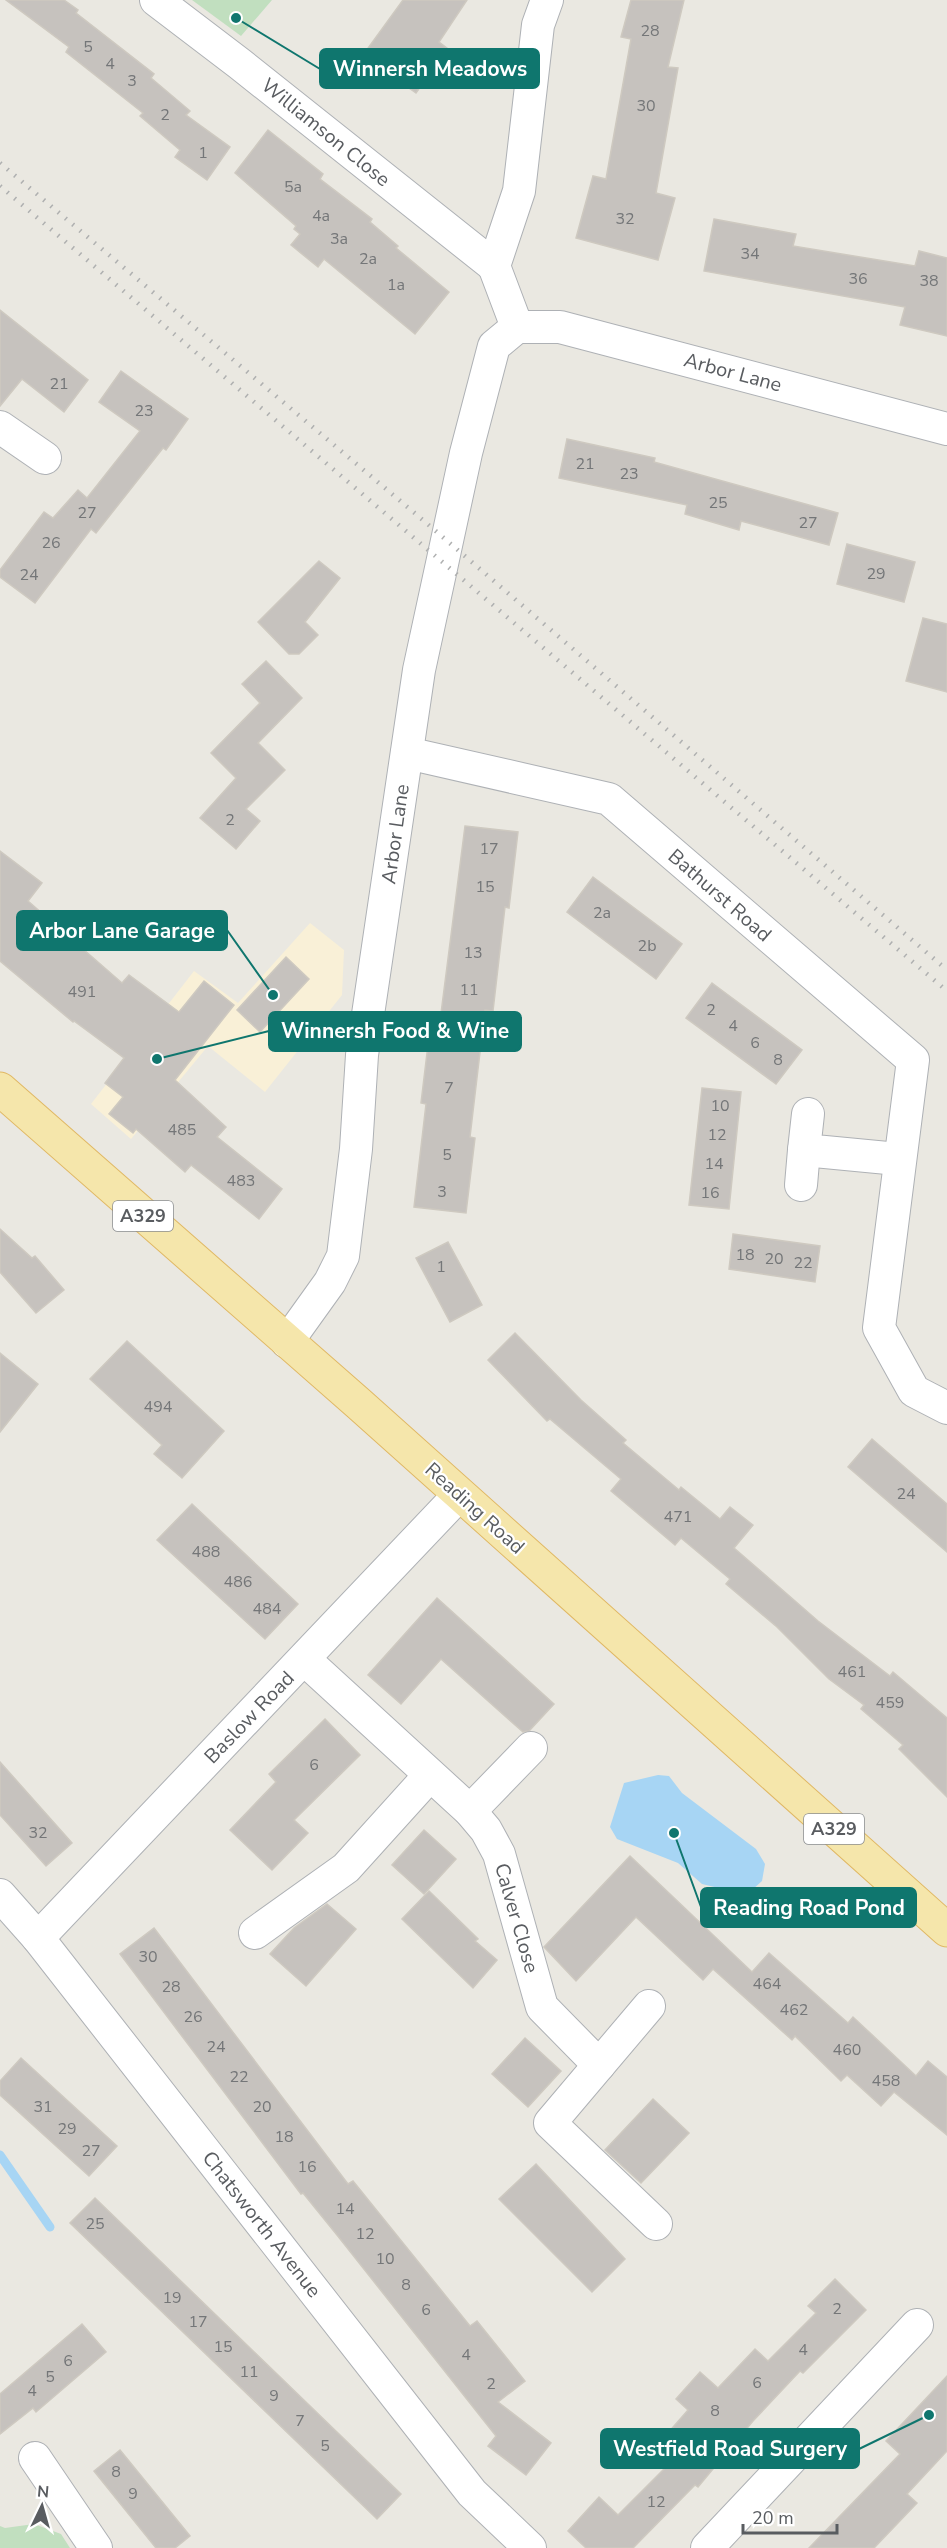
<svg xmlns="http://www.w3.org/2000/svg" width="947" height="2548" font-family="'Nunito Sans',sans-serif">
	<rect width="100%" height="100%" fill="#eae8e1"/>
	<path fill="#f9f0d7" d="M310 923 344 950 342 995 265 1092 208 1046 131 1139 91 1104 194 971 238 1003Z"/>
	<g fill="#c1dfbf">
		<path d="M192 0H272L241 36Z"/>
		<path d="M34 2524 61 2534 70 2548H0V2526L5 2528Z"/>
	</g>
	<path fill="#a7d5f4" d="M658 1775 669 1776 682 1793 756 1849 765 1864 762 1881 752 1890 731 1891 702 1884 678 1863 617 1839 610 1827 624 1783Z"/>
	<g fill="none" stroke-linecap="round" stroke-linejoin="round">
		<path stroke="#a7d5f4" stroke-width="9" d="M0 2155 50 2227"/>
	</g>
	<g fill="#c6c2be" stroke="#cec9c0" stroke-width="1.5">
		<path d="M6 0H64L78 10 76 13 154 74 151 78 190 111 186 115 230 147 207 180 175 157 180 150 140 116 143 113 66 52 69 47Z"/>
		<path d="M403 0H467L439 42 448 49 416 93 363 55Z"/>
		<path d="M631 0H684L668 67 678 68 656 193 675 198 658 260 576 238 593 176 606 179 631 39 621 37Z"/>
		<path d="M268 130 323 174 320 179 372 219 370 222 398 246 396 248 449 292 415 334 324 259 318 267 291 245 300 234 294 229 296 226 235 173Z"/>
		<path d="M714 219 796 234 793 246 915 266 919 251 947 258V336L900 325 905 307 704 271Z"/>
		<path d="M0 310 88 380 64 412 22 379 0 406Z"/>
		<path d="M121 371 188 419 166 450 163 448 96 533 91 529 35 603 0 577V570L44 512 53 518 78 490 87 498 140 431 99 402Z"/>
		<path d="M567 439 655 458 654 462 838 513 829 545 741 521 739 530 685 514 687 505 559 478Z"/>
		<path d="M847 544 915 562 904 602 837 584Z"/>
		<path d="M319 561 340 578 305 622 318 635 299 654H289L258 622Z"/>
		<path d="M923 618 947 624V692L906 681Z"/>
		<path d="M266 661 302 698 258 743 285 770 246 809 260 821 236 849 200 818 236 778 211 753 260 703 242 684Z"/>
		<path d="M465 826 518 832 509 908 505 907 493 1011 485 1010 470 1137 475 1138 466 1213 414 1207 426 1104 421 1103 430 1028 439 1029Z"/>
		<path d="M0 851 42 883 28 901 122 983 129 975 179 1012 204 981 234 1005 175 1080 226 1127 217 1137 282 1189 259 1219 191 1165 185 1172 136 1129 133 1133 109 1114 123 1097 105 1083 124 1058 74 1021 73 1022 0 961Z"/>
		<path d="M593 877 682 944 656 979 567 912Z"/>
		<path d="M286 957 309 979 260 1032 237 1010Z"/>
		<path d="M712 983 802 1050 776 1084 686 1018Z"/>
		<path d="M702 1088 741 1092 729 1209 689 1205Z"/>
		<path d="M0 1229 32 1258 35 1256 64 1290 36 1313 0 1272Z"/>
		<path d="M733 1234 820 1246 815 1282 729 1269Z"/>
		<path d="M448 1242 482 1305 450 1322 416 1258Z"/>
		<path d="M515 1333 581 1400 626 1440 623 1443 679 1490 681 1487 720 1519 730 1507 753 1525 734 1548 818 1621 890 1676 893 1672 947 1718V1797L899 1749 903 1745 861 1709 864 1705 829 1679 777 1627 726 1584 730 1579 681 1538 675 1545 611 1491 621 1479 550 1419 547 1421 488 1360Z"/>
		<path d="M127 1341 224 1431 182 1478 154 1454 162 1445 90 1379Z"/>
		<path d="M0 1353 38 1384 0 1432Z"/>
		<path d="M872 1439 947 1504V1552L848 1467Z"/>
		<path d="M192 1504 298 1604 265 1639 157 1540Z"/>
		<path d="M437 1598 554 1704 529 1731 523 1732 441 1659 401 1704 368 1675Z"/>
		<path d="M325 1719 360 1755 294 1820 308 1833 272 1870 230 1830 276 1782 269 1774Z"/>
		<path d="M0 1762 72 1843 46 1866 0 1815Z"/>
		<path d="M424 1830 456 1859 424 1894 392 1865Z"/>
		<path d="M630 1856 752 1972 769 1953 848 2023 853 2017 916 2076 928 2061 947 2077V2135L894 2092 881 2106 847 2075 841 2081 795 2036 792 2040 713 1969 703 1980 636 1917 576 1981 544 1947Z"/>
		<path d="M429 1891 478 1939 475 1941 497 1960 473 1988 402 1919Z"/>
		<path d="M327 1904 356 1929 306 1986 270 1954 294 1928Z"/>
		<path d="M154 1928 348 2184 353 2181 470 2326 477 2321 525 2381 498 2402 551 2443 526 2475 488 2446 496 2436 337 2235 303 2193 301 2194 120 1954Z"/>
		<path d="M525 2038 561 2071 528 2107 492 2074Z"/>
		<path d="M21 2058 117 2146 89 2176 0 2095V2081Z"/>
		<path d="M653 2099 689 2133 641 2183 605 2150Z"/>
		<path d="M536 2164 625 2259 592 2292 499 2199Z"/>
		<path d="M95 2198 401 2494 377 2519 70 2223Z"/>
		<path d="M835 2279 866 2310 803 2373 800 2371 753 2421 698 2487 695 2485 633 2548H586L568 2531 599 2497 618 2515 670 2463 654 2449 688 2410 676 2399 700 2372 718 2388 755 2349 768 2361 816 2313 808 2306Z"/>
		<path d="M82 2324 106 2352 36 2412 33 2408 0 2434V2394Z"/>
		<path d="M947 2376V2451L907 2494 917 2503 874 2548H809L900 2454 886 2441Z"/>
		<path d="M120 2450 190 2536 175 2548H156L94 2471Z"/>
	</g>
	<g fill="none" stroke-linecap="round" stroke-linejoin="round">
		<g stroke="#aeb1b5" stroke-width="34">
			<g id="minor">
				<path d="M156 0 240 64 494 266"/>
				<path d="M517 327 494 266 519 191 538 25 547 0"/>
				<path d="M0 427 45 458"/>
				<path d="M407 753 609 799 913 1060 879 1328 914 1391 947 1408"/>
				<path d="M808 1114 804 1150 898 1159"/>
				<path d="M801 1185 804 1150"/>
				<path d="M287 1342 330 1282 343 1256 356 1149 362 1055 419 670 466 453 494 346 517 327H560L947 429"/>
				<path d="M304 1659 470 1811 486 1830 499 1854 542 2007 599 2065"/>
				<path d="M470 1811 531 1748"/>
				<path d="M0 1895 38 1938 472 2493 530 2548"/>
				<path d="M255 1933 346 1868 430 1775"/>
				<path d="M38 1938 459 1495"/>
				<path d="M649 2006 550 2123 656 2224"/>
				<path d="M35 2458 96 2548"/>
				<path d="M707 2548 917 2325"/>
			</g>
		</g>
		<g stroke="#e0b864" stroke-width="35">
			<path id="major" d="M0 1089 358 1403 947 1930"/>
		</g>
		<use href="#minor" stroke="#fff" stroke-width="32"/>
		<use href="#major" stroke="#f5e6ab" stroke-width="33"/>
		<g stroke="#afb0b0" stroke-width="4.5" stroke-dasharray="1.5 8" stroke-linecap="butt">
			<path d="M0 163 424 521 947 970"/>
			<path d="M0 186 947 991"/>
		</g>
	</g>
	<g text-anchor="middle" stroke-width="4.5" stroke-linejoin="round" paint-order="stroke">
		<g font-size="16" fill="#747678">
			<text x="650" y="36">28</text>
			<text x="88" y="52">5</text>
			<text x="110" y="69">4</text>
			<text x="132" y="86">3</text>
			<text x="646" y="111">30</text>
			<text x="165" y="120">2</text>
			<text x="203" y="158">1</text>
			<text x="293" y="192">5a</text>
			<text x="321" y="221">4a</text>
			<text x="625" y="224">32</text>
			<text x="339" y="244">3a</text>
			<text x="750" y="259">34</text>
			<text x="368" y="264">2a</text>
			<text x="858" y="284">36</text>
			<text x="929" y="286">38</text>
			<text x="396" y="290">1a</text>
			<text x="59" y="389">21</text>
			<text x="144" y="416">23</text>
			<text x="585" y="469">21</text>
			<text x="629" y="479">23</text>
			<text x="718" y="508">25</text>
			<text x="87" y="518">27</text>
			<text x="808" y="528">27</text>
			<text x="51" y="548">26</text>
			<text x="876" y="579">29</text>
			<text x="29" y="580">24</text>
			<text x="230" y="825">2</text>
			<text x="489" y="854">17</text>
			<text x="485" y="892">15</text>
			<text x="602" y="918">2a</text>
			<text x="647" y="951">2b</text>
			<text x="473" y="958">13</text>
			<text x="469" y="995">11</text>
			<text x="82" y="997">491</text>
			<text x="711" y="1015">2</text>
			<text x="733" y="1031">4</text>
			<text x="755" y="1048">6</text>
			<text x="778" y="1065">8</text>
			<text x="449" y="1093">7</text>
			<text x="720" y="1111">10</text>
			<text x="182" y="1135">485</text>
			<text x="717" y="1140">12</text>
			<text x="447" y="1160">5</text>
			<text x="714" y="1169">14</text>
			<text x="241" y="1186">483</text>
			<text x="442" y="1197">3</text>
			<text x="710" y="1198">16</text>
			<text x="745" y="1260">18</text>
			<text x="774" y="1264">20</text>
			<text x="803" y="1268">22</text>
			<text x="441" y="1272">1</text>
			<text x="158" y="1412">494</text>
			<text x="906" y="1499">24</text>
			<text x="678" y="1522">471</text>
			<text x="206" y="1557">488</text>
			<text x="238" y="1587">486</text>
			<text x="267" y="1614">484</text>
			<text x="852" y="1677">461</text>
			<text x="890" y="1708">459</text>
			<text x="314" y="1770">6</text>
			<text x="38" y="1838">32</text>
			<text x="148" y="1962">30</text>
			<text x="767" y="1989">464</text>
			<text x="171" y="1992">28</text>
			<text x="794" y="2015">462</text>
			<text x="193" y="2022">26</text>
			<text x="216" y="2052">24</text>
			<text x="847" y="2055">460</text>
			<text x="239" y="2082">22</text>
			<text x="886" y="2086">458</text>
			<text x="43" y="2112">31</text>
			<text x="262" y="2112">20</text>
			<text x="67" y="2134">29</text>
			<text x="284" y="2142">18</text>
			<text x="91" y="2156">27</text>
			<text x="307" y="2172">16</text>
			<text x="345" y="2214">14</text>
			<text x="95" y="2229">25</text>
			<text x="365" y="2239">12</text>
			<text x="385" y="2264">10</text>
			<text x="406" y="2290">8</text>
			<text x="172" y="2303">19</text>
			<text x="837" y="2314">2</text>
			<text x="426" y="2315">6</text>
			<text x="198" y="2327">17</text>
			<text x="223" y="2352">15</text>
			<text x="803" y="2355">4</text>
			<text x="466" y="2360">4</text>
			<text x="68" y="2366">6</text>
			<text x="249" y="2377">11</text>
			<text x="50" y="2382">5</text>
			<text x="757" y="2388">6</text>
			<text x="491" y="2389">2</text>
			<text x="32" y="2396">4</text>
			<text x="274" y="2401">9</text>
			<text x="715" y="2416">8</text>
			<text x="300" y="2426">7</text>
			<text x="325" y="2451">5</text>
			<text x="116" y="2477">8</text>
			<text x="133" y="2499">9</text>
			<text x="656" y="2507">12</text>
		</g>
		<g fill="#fff" stroke="#8b8d90" stroke-width="1.5">
			<rect x="113" y="1201" width="60" height="30" rx="4.5"/>
			<rect x="804" y="1814" width="60" height="30" rx="4.5"/>
		</g>
		<g font-size="18" font-weight="bold" fill="#595c60">
			<text x="143" y="1222">A329</text>
			<text x="834" y="1835">A329</text>
		</g>
		<g font-size="20" fill="#595c60" stroke="#fff">
			<text transform="translate(326 132) rotate(39)" y="7">Williamson Close</text>
			<text transform="translate(733 372) rotate(15)" y="7">Arbor Lane</text>
			<text transform="translate(395 834) rotate(-82)" y="7">Arbor Lane</text>
			<text transform="translate(720 895) rotate(41)" y="7">Bathurst Road</text>
			<text transform="translate(475 1508) rotate(42)" y="7">Reading Road</text>
			<text transform="translate(249 1717) rotate(-46)" y="7">Baslow Road</text>
			<text transform="translate(517 1918) rotate(74)" y="7">Calver Close</text>
			<text transform="translate(262 2224) rotate(52)" y="7">Chatsworth Avenue</text>
		</g>
	</g>
	<path fill="none" stroke="#0f766e" stroke-width="2" d="M236 18L320 69M273 995L227 930M157 1059L269 1031M674 1833L701 1907M929 2415L859 2449"/>
	<g fill="#0f766e" stroke="#fff" stroke-width="2">
		<circle cx="236" cy="18" r="6"/>
		<circle cx="273" cy="995" r="6"/>
		<circle cx="157" cy="1059" r="6"/>
		<circle cx="674" cy="1833" r="6"/>
		<circle cx="929" cy="2415" r="6"/>
	</g>
	<g fill="#0f766e" stroke="#0f766e" stroke-width="2">
		<rect x="320" y="49" width="219" height="39" rx="6"/>
		<rect x="17" y="911" width="210" height="39" rx="6"/>
		<rect x="269" y="1012" width="252" height="39" rx="6"/>
		<rect x="701" y="1888" width="215" height="39" rx="6"/>
		<rect x="601" y="2429" width="258" height="39" rx="6"/>
	</g>
	<g font-size="21" text-anchor="middle" font-weight="bold" fill="#fff">
		<text x="430" y="76">Winnersh Meadows</text>
		<text x="122" y="938">Arbor Lane Garage</text>
		<text x="395" y="1038">Winnersh Food &amp; Wine</text>
		<text x="809" y="1915">Reading Road Pond</text>
		<text x="730" y="2456">Westfield Road Surgery</text>
	</g>
	<g transform="translate(42 2506) rotate(5)" stroke="#ffffff" stroke-width="4.5" paint-order="stroke">
	<path d="M0-4.5L10 22L0 15L-10 22Z" fill="#595c60"/>
	<text y="-9" font-size="16" font-weight="bold" text-anchor="middle" fill="#595c60">N</text>
	</g>
	<path d="M743 2524v9h94v-9" fill="none" stroke="#595c60" stroke-width="3"/>
	<text x="752" y="2524" font-size="18" fill="#595c60" stroke="#ffffff" stroke-width="4.5" paint-order="stroke">20 m</text>
</svg>
